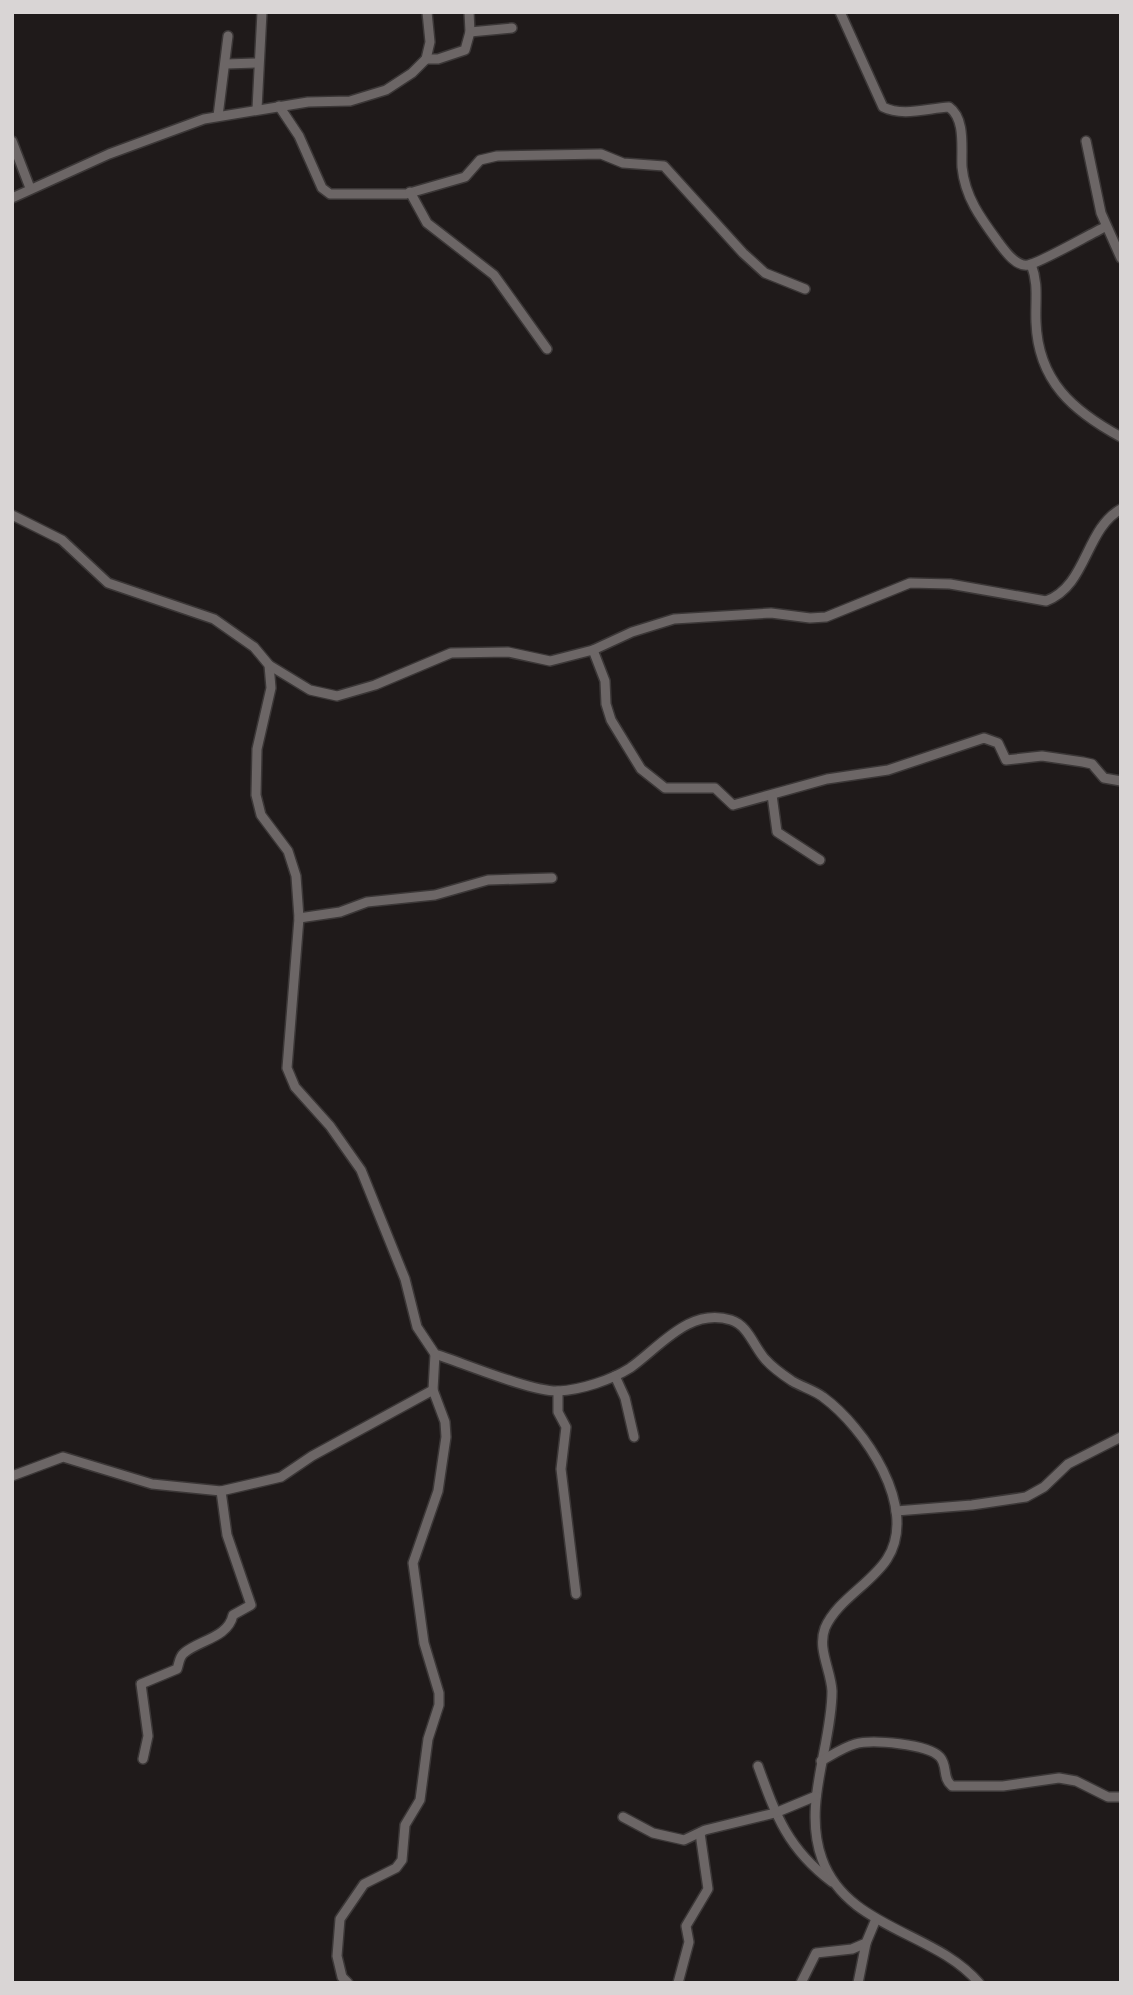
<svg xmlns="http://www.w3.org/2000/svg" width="1133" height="1995" font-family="'Noto Serif',serif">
	<rect width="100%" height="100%" fill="#1f1a1a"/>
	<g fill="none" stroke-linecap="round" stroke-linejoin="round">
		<g stroke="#3b3737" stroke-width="12">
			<g id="minor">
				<path d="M469 12 470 32"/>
				<path d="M840 12 883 107C903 117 928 108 949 107 966 119 961 149 962 167 965 198 982 220 999 243 1005 251 1016 267 1028 265 1040 263 1090 234 1105 227"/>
				<path d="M426 59H438L465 50 470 32 512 28"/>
				<path d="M226 64 258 63"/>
				<path d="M279 106 299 136 322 188 330 194H406L465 177 480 160 497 156 601 154 623 163 664 166 743 253 765 273 805 289"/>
				<path d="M257 109 262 12"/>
				<path d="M218 116 228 36"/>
				<path d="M12 141 30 188"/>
				<path d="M1086 141 1101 213 1121 258"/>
				<path d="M410 192 427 223 494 275 547 349"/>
				<path d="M12 198 109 154 204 119 308 102 350 101 386 90 412 73 426 59 430 42 427 12"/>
				<path d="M1031 264C1039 285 1035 300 1036 322 1038 381 1073 411 1121 437"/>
				<path d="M12 515 62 540 108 583 214 619 254 647 269 665 271 688 257 749 256 795 261 815 288 851 296 876 299 918 287 1068 295 1087 330 1126 361 1170 405 1279 417 1327 435 1354C463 1363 532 1392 558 1391 581 1390 611 1380 630 1368 660 1347 689 1307 731 1320 748 1325 754 1347 765 1359 772 1367 783 1375 792 1381 802 1387 814 1390 823 1397 864 1427 920 1508 887 1559 871 1584 837 1600 825 1628 817 1649 831 1670 832 1691 832 1746 802 1804 822 1859 847 1929 935 1931 979 1983"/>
				<path d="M593 650 605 681 606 704 611 720 641 769 665 788H715L733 805 827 779 888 770 984 738 998 743 1006 760 1042 756 1083 762 1092 764 1104 778 1121 781"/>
				<path d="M269 665 310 690 337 696 375 685 451 653 508 652 550 661 593 650 632 632 674 619 771 613 810 618 826 617 910 583 950 584 1046 601C1087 586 1085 529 1121 509"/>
				<path d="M772 795 777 832 820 860"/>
				<path d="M299 918 340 912 367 902 435 895 488 880 552 878"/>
				<path d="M615 1376 625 1398 634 1437"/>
				<path d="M558 1391V1412L566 1427 561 1469 576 1594"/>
				<path d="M12 1476 63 1457 152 1484 221 1491 281 1477 312 1456 433 1390"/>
				<path d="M896 1511 972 1505 1026 1497 1044 1487 1068 1464 1121 1437"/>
				<path d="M143 1759 148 1736 141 1684 177 1669C179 1664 179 1657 184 1653 199 1640 228 1638 233 1615L251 1605 227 1535 221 1491"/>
				<path d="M821 1761C832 1755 844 1747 855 1744 872 1739 928 1744 940 1757 948 1766 942 1778 952 1786H1003L1059 1778 1076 1781 1108 1797H1121"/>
				<path d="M758 1766C776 1816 788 1849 832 1882"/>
				<path d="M623 1817 653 1833 684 1840 705 1830 775 1813 816 1796"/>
				<path d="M348 1983 342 1977 337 1956 340 1919 364 1884 396 1868 402 1860 405 1825 420 1800 428 1739 439 1705V1693L424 1643 413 1563 438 1491 446 1437 445 1422 433 1390 435 1354"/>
				<path d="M678 1983 689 1942 686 1926 708 1889 700 1833"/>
				<path d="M801 1983 816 1953 852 1949 866 1943 876 1919"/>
				<path d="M858 1983 866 1943"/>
			</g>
		</g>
		<use href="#minor" stroke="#6c6666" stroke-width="9"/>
	</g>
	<rect width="1133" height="1995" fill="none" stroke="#d9d5d5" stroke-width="28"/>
</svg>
